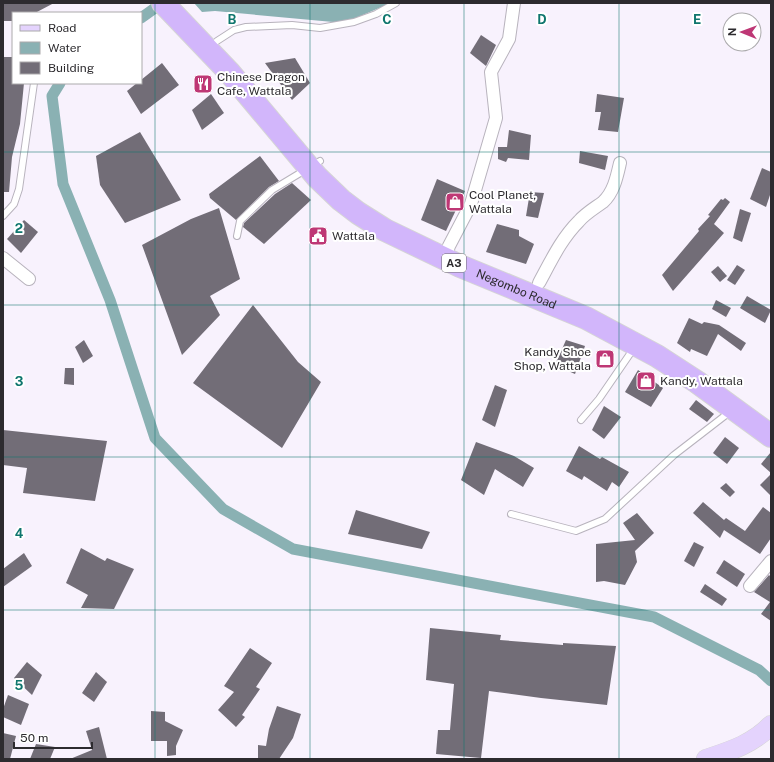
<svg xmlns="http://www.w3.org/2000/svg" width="774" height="762" font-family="'Public Sans',sans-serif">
	<rect width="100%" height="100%" fill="#f8f2fd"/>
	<path fill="#8ab1b3" d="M194 3H391L344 23 215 11 202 12Z"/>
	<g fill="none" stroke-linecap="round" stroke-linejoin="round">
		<g stroke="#8ab1b3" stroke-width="11">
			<path d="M141 18 162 3"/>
			<path d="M60 83 52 96 63 184 110 300 155 438 223 509 293 549 654 617 759 670 771 681"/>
		</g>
	</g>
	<g fill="#726d77">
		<path d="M3 3H54L35 13H13V21H3Z"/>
		<path d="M481 35 496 45 486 66 470 53Z"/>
		<path d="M3 57H13V83H24L20 124 12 157 9 192H3Z"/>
		<path d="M295 58 310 83 292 100 265 63Z"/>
		<path d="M162 63 179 85 141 114 127 91 137 83H141V80Z"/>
		<path d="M211 94 224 113 202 130 192 110Z"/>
		<path d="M597 94 624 98 618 132 598 130 601 112H595Z"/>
		<path d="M509 130 531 135 529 160 508 158 506 162 498 159V147H507Z"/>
		<path d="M140 132 181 200 125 223 100 185 96 156Z"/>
		<path d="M580 151 608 156 605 170 579 163Z"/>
		<path d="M260 156 279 181 269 187 236 220 210 198 209 194Z"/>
		<path d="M762 168 771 172V192L766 207 750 199Z"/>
		<path d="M437 179 465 191 446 231 421 220Z"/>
		<path d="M292 183 311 200 264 244 243 227 244 223 275 194Z"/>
		<path d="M530 192 544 193 538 218 526 216Z"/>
		<path d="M725 198 730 202 714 224 724 233 673 291 662 275 699 231 698 229 710 216 708 215 721 199 723 200Z"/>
		<path d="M219 208 240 279 210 296 220 315 182 355 142 245 191 219Z"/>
		<path d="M740 209 751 213 742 242 733 238Z"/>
		<path d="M24 220 38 232 21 253 7 239Z"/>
		<path d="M497 224 519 230V236L534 244 526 264 486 252Z"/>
		<path d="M737 265 745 270 735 285 727 280Z"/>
		<path d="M718 266 727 276 720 282 711 272Z"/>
		<path d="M747 296 771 310 765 323 740 308Z"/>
		<path d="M716 300 731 308 726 317 712 309Z"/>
		<path d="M253 305 298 362 321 382 282 448 193 383Z"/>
		<path d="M689 318 702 324 704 322 719 325 746 343 741 351 718 334 707 356 691 349 690 352 677 343Z"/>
		<path d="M84 340 93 356 83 363 75 347Z"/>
		<path d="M566 340 585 346 575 374 555 365Z"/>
		<path d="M65 368H74V385L64 384Z"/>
		<path d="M638 370 663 388 651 407 625 392Z"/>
		<path d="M495 385 507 390 495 427 482 420Z"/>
		<path d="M696 400 714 414 707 422 689 409Z"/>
		<path d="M604 406 621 417 604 439 592 430Z"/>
		<path d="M3 430 107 441 95 501 23 493 27 468 3 465Z"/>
		<path d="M725 437 739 448 727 464 713 453Z"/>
		<path d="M476 442 514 456 534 468 523 487 495 469 484 495 461 480Z"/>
		<path d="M579 446 600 459 602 457 629 472 619 487 612 482 607 491 584 476 582 480 566 471Z"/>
		<path d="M771 452V473L761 464Z"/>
		<path d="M771 474V496L760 485Z"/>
		<path d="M726 483 735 492 730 497 720 488Z"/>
		<path d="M703 502 724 520 726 518 745 531 763 507 771 513V538L760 554 724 530 720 538 693 513Z"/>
		<path d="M356 510 430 532 422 549 348 534Z"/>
		<path d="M637 513 654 533 635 551 637 562 625 585 604 581 596 582V544L635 540 623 523Z"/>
		<path d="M694 542 704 547 694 567 684 561Z"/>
		<path d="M81 548 105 561 107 558 134 569 114 609 81 608 88 595 66 583Z"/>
		<path d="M24 553 32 566 3 587V569Z"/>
		<path d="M724 560 745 574 737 587 716 573Z"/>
		<path d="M769 575 771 577V621L761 614 770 602 754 592Z"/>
		<path d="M705 584 727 599 722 606 700 592Z"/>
		<path d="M430 628 501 635 500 640 563 645V643L616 646 607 705 541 698 489 691 481 758 436 754 438 730H450L454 684 426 680Z"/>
		<path d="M250 648 272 663 256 687 260 689 242 715 245 717 236 727 218 710 234 692 224 686Z"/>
		<path d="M27 662 42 675 32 695 14 678Z"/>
		<path d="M96 672 107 682 94 702 82 693Z"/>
		<path d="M8 695 29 704 21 725 3 717V709Z"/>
		<path d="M277 706 301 714 293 738 279 759H258V745L266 746 269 729Z"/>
		<path d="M151 711 165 712V721L183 730 176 746V755L167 756V741H151Z"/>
		<path d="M99 727 107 759H70L92 750 86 731Z"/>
		<path d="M3 733 16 736 10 759H3Z"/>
		<path d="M36 744 55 747 50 759H30Z"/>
	</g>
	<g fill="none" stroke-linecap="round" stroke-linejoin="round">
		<g stroke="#b8b3bd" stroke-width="8">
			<g id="lane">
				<path d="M217 41 234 30 246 27 292 25 320 28 354 22 376 14 396 3"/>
				<path d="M3 216 14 204 19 189 34 83"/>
				<path d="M237 236 240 221 272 190 320 161"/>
				<path d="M581 420 599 399 634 348"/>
				<path d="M511 514 576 531 605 519 674 455 731 411"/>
			</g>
		</g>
		<g stroke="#b8b3bd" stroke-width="14">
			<g id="street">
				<path d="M3 258 29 279"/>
				<path d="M445 258 449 246 471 204 496 118 491 72 509 39 514 3"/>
				<path d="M539 283C551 261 561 239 579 221 586 213 595 208 603 202 614 192 617 176 620 163"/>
				<path d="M750 586 771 561"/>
			</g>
		</g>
		<g stroke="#d5d5d5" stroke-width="20">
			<path id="primary" d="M706 759C730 751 753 744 771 725"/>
		</g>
		<g stroke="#d5d5d5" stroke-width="24">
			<g id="highway">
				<path id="s1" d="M163 3 229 72 317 177 341 200 358 213 385 230 460 266 586 318 657 356 697 382 771 436"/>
			</g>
		</g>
		<use href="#lane" stroke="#fff" stroke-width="6"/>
		<use href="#street" stroke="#fff" stroke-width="12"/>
		<use href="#primary" stroke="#e4d3fd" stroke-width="19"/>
		<use href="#highway" stroke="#d2b6fb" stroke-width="22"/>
	</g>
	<path fill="none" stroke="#0f766e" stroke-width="1" stroke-opacity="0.55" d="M155 3V759M310 3V759M464 3V759M619 3V759M3 152H771M3 305H771M3 457H771M3 610H771"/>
	<defs>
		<g id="restaurant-square" transform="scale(1)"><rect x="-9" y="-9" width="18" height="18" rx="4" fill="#be3775" stroke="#fff"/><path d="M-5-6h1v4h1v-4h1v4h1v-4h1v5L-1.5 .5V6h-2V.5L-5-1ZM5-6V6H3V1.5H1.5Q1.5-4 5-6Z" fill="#fff"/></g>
		<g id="shop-square" transform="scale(1)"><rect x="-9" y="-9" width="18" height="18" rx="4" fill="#be3775" stroke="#fff"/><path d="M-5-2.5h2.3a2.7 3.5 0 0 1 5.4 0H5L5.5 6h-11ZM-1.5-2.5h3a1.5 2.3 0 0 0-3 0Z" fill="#fff"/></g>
		<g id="civic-square" transform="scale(1)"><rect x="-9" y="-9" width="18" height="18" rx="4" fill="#be3775" stroke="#fff"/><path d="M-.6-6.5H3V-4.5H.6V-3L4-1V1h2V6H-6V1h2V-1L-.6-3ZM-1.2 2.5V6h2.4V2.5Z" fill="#fff"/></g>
	</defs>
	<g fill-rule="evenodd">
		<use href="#restaurant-square" x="203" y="84"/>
		<use href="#shop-square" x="455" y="202"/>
		<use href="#civic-square" x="318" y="236"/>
		<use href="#shop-square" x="605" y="359"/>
		<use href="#shop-square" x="646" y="381"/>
	</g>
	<g text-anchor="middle" stroke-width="4" stroke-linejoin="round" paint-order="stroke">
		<rect fill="#fff" stroke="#6c6b6d" stroke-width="1" x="442" y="254" width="24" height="18" rx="3"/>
		<g font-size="11" font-weight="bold" fill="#2d2b2f">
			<text x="454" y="267">A3</text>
		</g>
		<g font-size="12" fill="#2d2b2f" stroke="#fff" text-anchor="start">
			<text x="217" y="81">Chinese Dragon<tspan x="217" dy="14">Cafe, Wattala</tspan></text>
			<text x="469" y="199">Cool Planet,<tspan x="469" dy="14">Wattala</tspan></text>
			<text x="332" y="240">Wattala</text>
			<text x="591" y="356" text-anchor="end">Kandy Shoe<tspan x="591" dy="14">Shop, Wattala</tspan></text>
			<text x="660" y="385">Kandy, Wattala</text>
		</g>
		<g font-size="12" fill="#2d2b2f" stroke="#fff">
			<text dy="4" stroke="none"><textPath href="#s1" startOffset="463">Negombo Road</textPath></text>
		</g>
	</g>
	<g font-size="13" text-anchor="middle" font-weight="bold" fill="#0f766e" stroke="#fff" stroke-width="4" stroke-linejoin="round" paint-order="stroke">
		<text x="232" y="24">B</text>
		<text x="387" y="24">C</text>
		<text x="542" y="24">D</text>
		<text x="697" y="24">E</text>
		<text x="19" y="233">2</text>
		<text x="19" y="386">3</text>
		<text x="19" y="538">4</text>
		<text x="19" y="690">5</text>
	</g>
	<rect width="774" height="762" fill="none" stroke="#2d2b2f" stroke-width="8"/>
	<rect x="12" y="12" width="130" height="72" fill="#ffffff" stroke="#abaaac"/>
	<rect x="20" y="25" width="20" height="6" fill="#e4d3fd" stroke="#abaaac"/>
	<text x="48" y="32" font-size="12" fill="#2d2b2f">Road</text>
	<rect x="20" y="42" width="20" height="12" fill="#8ab1b3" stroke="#abaaac"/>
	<text x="48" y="52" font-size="12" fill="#2d2b2f">Water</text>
	<rect x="20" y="62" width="20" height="12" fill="#726d77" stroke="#abaaac"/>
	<text x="48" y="72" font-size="12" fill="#2d2b2f">Building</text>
	<g transform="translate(742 32) rotate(271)"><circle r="19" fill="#ffffff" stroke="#abaaac"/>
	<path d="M0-3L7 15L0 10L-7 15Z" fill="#be3775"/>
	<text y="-6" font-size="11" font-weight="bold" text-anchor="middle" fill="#2d2b2f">N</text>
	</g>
	<path d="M14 742v6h78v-6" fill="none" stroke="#2d2b2f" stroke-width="2"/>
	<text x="20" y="742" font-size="12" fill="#2d2b2f" stroke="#ffffff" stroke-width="3" paint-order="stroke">50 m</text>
</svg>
